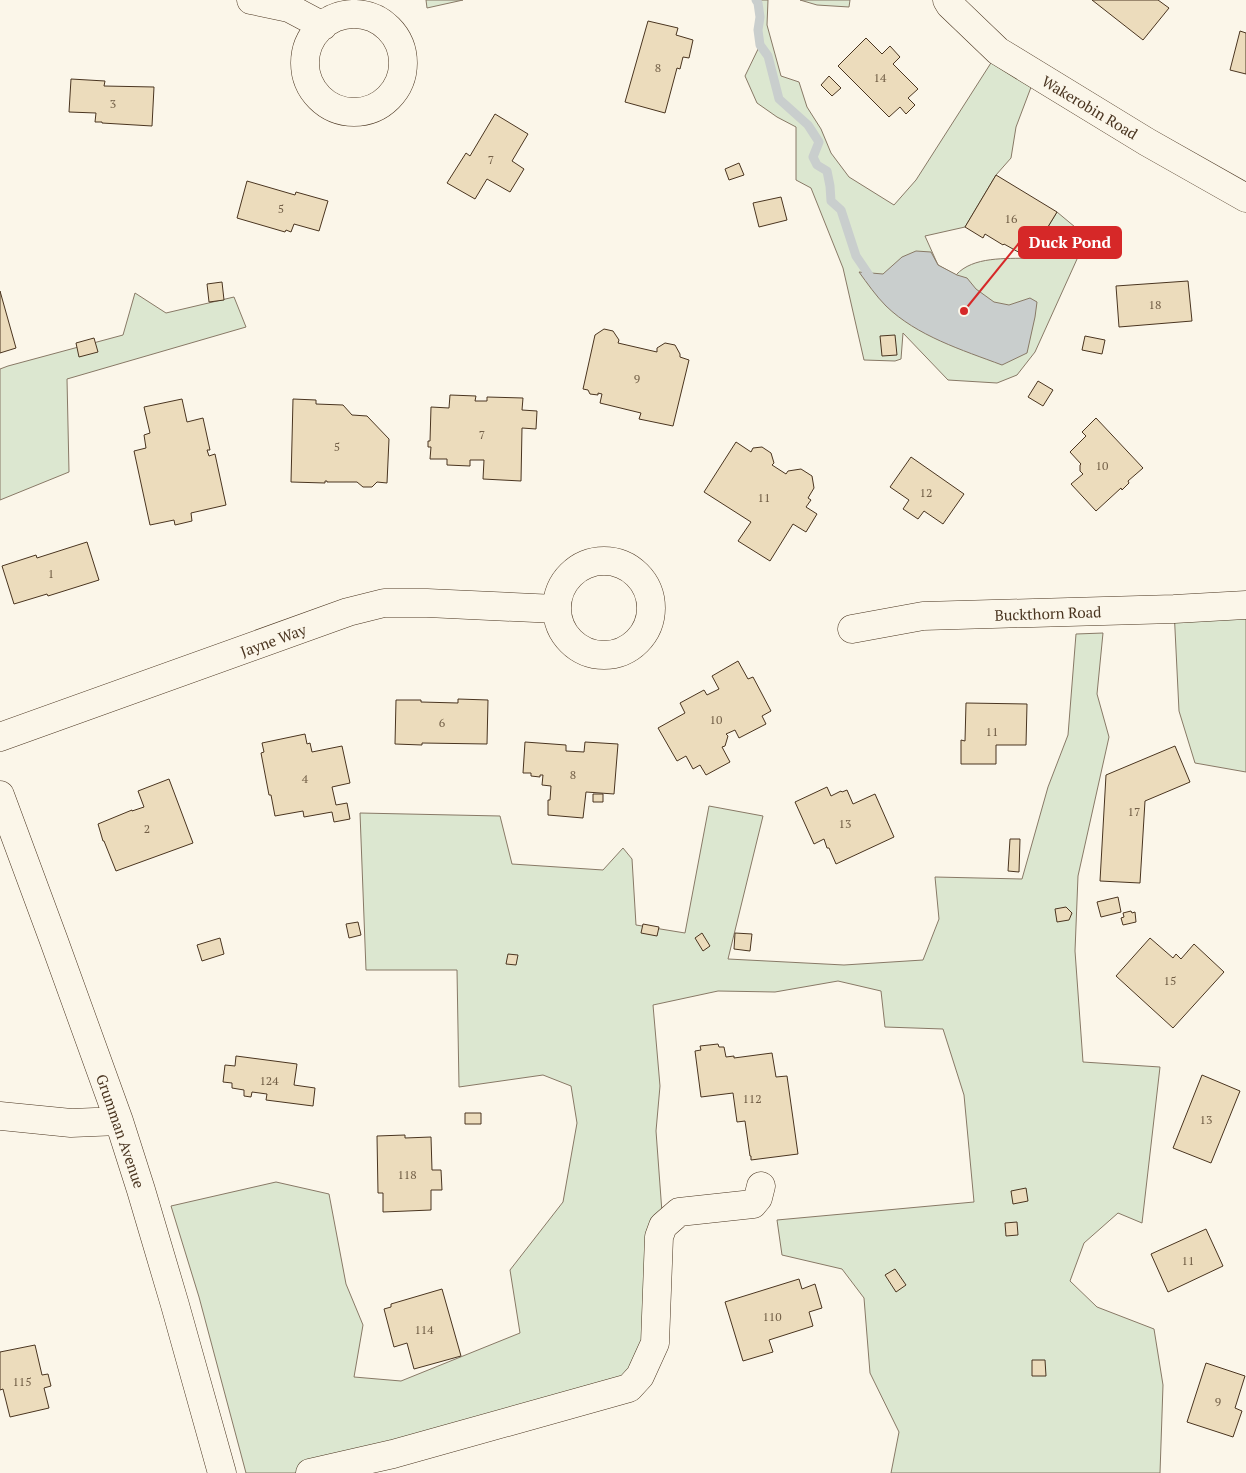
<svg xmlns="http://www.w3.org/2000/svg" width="1246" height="1473" font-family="'PT Serif',serif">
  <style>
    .green { fill: #dce7d0; stroke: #887966 }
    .water { fill: #c9cecd; stroke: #887966 }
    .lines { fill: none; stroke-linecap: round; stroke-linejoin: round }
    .stream { stroke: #c9cecd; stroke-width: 9 }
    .building { fill: #ecdcbc; stroke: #4a3520 }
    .minor-casing { stroke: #4a3520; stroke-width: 29 }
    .minor { stroke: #fbf6e9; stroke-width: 28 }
    .labels { text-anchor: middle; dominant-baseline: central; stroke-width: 4; stroke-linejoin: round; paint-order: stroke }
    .number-label { font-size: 12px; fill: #725f47 }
    .street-label { font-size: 15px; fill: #4a3520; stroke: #fbf6e9 }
    .leader { fill: none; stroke: #d62828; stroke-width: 2 }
    .callout-dot { fill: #d62828; stroke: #fbf6e9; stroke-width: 2 }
    .callout { fill: #d62828; stroke: #d62828; stroke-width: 2 }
    .callout-label { font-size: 16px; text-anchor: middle; font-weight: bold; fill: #fff }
  </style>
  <rect width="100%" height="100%" fill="#fbf6e9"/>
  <path class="green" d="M426,0H463L427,8Z
    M756,0H768L767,25L781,76L799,82L807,107L821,129L831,153L849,177L894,205L916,180L989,66L998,51L1036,74L1016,127L1011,158L996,175L965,227L925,236L938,265L956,275C973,256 1006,259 1029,258L1057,212L1087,237L1035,352L1017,375L997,383L948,380L903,333L901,359L895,361L864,360L843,268L811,188L796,180V127L777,117L757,103L745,76L760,45L758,30L760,17L758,4Z
    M800,0H850L849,7L817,5Z
    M135,293L166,313L234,297L246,327L67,379L69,472L0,500V369L8,366L123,335Z
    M1174,609L1246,615V772L1195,763L1179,711Z
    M1103,633L1097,694L1109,737L1078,876L1075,951L1083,1062L1160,1067L1142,1223L1118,1213L1084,1243L1070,1281L1097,1307L1154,1329L1163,1385L1160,1473H891L899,1432L870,1373L864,1298L842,1269L782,1255L777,1220L974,1202L964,1095L943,1029L885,1027L881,991L838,981L775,992L718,991L653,1005L660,1086L656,1131L663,1226L640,1376L310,1473H246L199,1297L171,1206L276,1182L329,1194L346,1284L363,1325L354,1377L401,1381L520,1333L510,1270L563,1202L577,1123L571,1086L543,1075L459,1087L457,970H366L360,813L500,816L512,864L603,870L623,848L632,859L636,925L685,933L709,806L763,816L728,959L844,965L923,960L939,919L935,877L1022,879L1048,787L1068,735L1076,634Z"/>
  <path class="water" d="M916,251L931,252L938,265L957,275L967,278L976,289L994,302L1009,305L1030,298L1037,302L1035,317L1027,353L1002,365C962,350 917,336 886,306C876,296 867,283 859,272L883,274L902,257Z"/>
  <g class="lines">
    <path class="stream" d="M756,0L758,3L760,17L758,30L760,45L768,56L779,99L808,125L819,142L813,157L817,165L827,171L830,186L831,201L841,210L856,256L873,281"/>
  </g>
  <path class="building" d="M1092,0H1158L1169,8L1143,40Z
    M648,21L678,28L676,35L693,40L689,58L683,57L680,69L677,68L665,113L625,102Z
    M1240,31L1246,33V74L1230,70Z
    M866,38L882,54L890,46L900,57L893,64L918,89L908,98L915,105L906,114L900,107L889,117L838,66Z
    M829,76L841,88L832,96L821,85Z
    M71,79L105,81L104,86L154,87L152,126L102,123V122H95L96,113L69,112Z
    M495,114L528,134L512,161L524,169L510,192L487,179L475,199L447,183L466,153L470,156Z
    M739,163L744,175L729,180L725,169Z
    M996,175L1057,212L1029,258L1004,244L1003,245L985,234L983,238L965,227Z
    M247,181L295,195L296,192L328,201L319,231L294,224L291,232L286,230L285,232L237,218Z
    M781,197L787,220L759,227L753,203Z
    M1188,281L1192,321L1119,327L1116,286Z
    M222,282L224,300L209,302L207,284Z
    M0,291L16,348L0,353Z
    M604,329L613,331L619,340L618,343L657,352V348L665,343L675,345L680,354V357L689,360L673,426L639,419L641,413L600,403L602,394L598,393V395L590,394L588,390L583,389L595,335Z
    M895,335L897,355L882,356L880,336Z
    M1085,336L1105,340L1102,354L1082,350Z
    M94,338L98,352L79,357L76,343Z
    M1038,381L1053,390L1043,406L1028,397Z
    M450,395L476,396L475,401H487V397L523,398L522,410L537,411L536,429L522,428L521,481L483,479L484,460H470V466L447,465V459H430L431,447H428V441H430L431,407L449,408Z
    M182,399L187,422L203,418L210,450H207L209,456L215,454L226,505L191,513L192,521L175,525L174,520L150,525L134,451L146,448L144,435L150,433L144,407Z
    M293,399L316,400V404L343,405L352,415L367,416L389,439L387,483L377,482L372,487H363L357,482H327V481H325V483L291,482Z
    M1096,418L1143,468L1128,481L1129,483L1122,490L1121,488L1096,511L1071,484L1083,474L1080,471V465L1081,464L1070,452L1086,436L1082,432Z
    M736,442L751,452L753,448L762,447L771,453L774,463L772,465L786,474L788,471L801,469L812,476L814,488L808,498L811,500L806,507L817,514L806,532L793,524L770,561L738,541L751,522L704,492Z
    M911,457L964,494L943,524L924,511L918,519L903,509L909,500L890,487Z
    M87,542L99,580L48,596L47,594L14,604L2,566L36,555L37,558Z
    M738,661L748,679L753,677L771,711L762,716L766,724L739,738L735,730L726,734L728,736L725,746L722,747L730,762L706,775L700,765L693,769L686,756L677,761L658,728L685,713L680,703L704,690L707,695L719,689L712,676Z
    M458,699L488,700L487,744L422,743V745L395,744L396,700H421V702L458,703Z
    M966,703L1027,704L1026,745H996V764H961V740L965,741Z
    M305,734L307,744L310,743L312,752L342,746L350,783L332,787L336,805L347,803L350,819L334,822L332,812L304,817L303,811L275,816L271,795H269L261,753L264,752L262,743Z
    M525,742L566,745V751L584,752L585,742L618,744L614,794L586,792L583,818L548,815V800H550L551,786L542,785L543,775H540V777L531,776V773H523Z
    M1175,746L1190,782L1145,801L1140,883L1100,881L1106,775Z
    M169,779L193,843L116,871L104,841H103L98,824L132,810V811L144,807L138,791Z
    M827,787L831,796L841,791L842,792L847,790L853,804L875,794L894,837L836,864L829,848H827L824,839L814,844L795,802Z
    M593,794H603V802H593Z
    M1010,839H1020L1019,872L1008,871Z
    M1118,897L1121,912L1101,917L1097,902Z
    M1066,907L1072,913L1069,920L1057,922L1055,909Z
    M1131,911L1132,913L1135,912L1136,922L1123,925L1121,918L1124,917L1123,913Z
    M358,922L361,935L349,938L346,924Z
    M643,924L659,927L657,936L641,933Z
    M702,933L710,946L703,951L695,938Z
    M735,933L752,934L750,951L734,949Z
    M220,938L224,954L202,961L197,945Z
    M1150,938L1173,958L1176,954L1181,959L1194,944L1224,972L1173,1028L1116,976Z
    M508,954L518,955L516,965L506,964Z
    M718,1044L719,1047H724L726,1057L734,1056V1058L772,1053L776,1077L787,1076L798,1154L751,1160V1156H750L745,1121L737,1122L733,1093L701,1097L695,1051L701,1050L700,1046Z
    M236,1056L297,1064L294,1085L315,1088L313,1106L266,1100L267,1094L252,1092L251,1097L244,1096V1090L232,1088V1083L223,1082L225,1065L235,1066Z
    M1202,1075L1240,1091L1211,1163L1173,1148Z
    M465,1113H481V1124H465Z
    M405,1135V1138L431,1137L432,1170H441L442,1190H431V1210L383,1212V1193H378L377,1136Z
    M1026,1188L1028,1201L1013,1204L1011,1191Z
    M1017,1222L1018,1235L1006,1236L1005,1223Z
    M1206,1229L1223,1266L1168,1292L1151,1254Z
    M895,1269L906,1285L896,1292L885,1275Z
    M799,1279L802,1289L815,1284L822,1308L809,1312L813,1326L769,1340L773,1352L743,1361L725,1302Z
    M442,1289L461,1356L414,1369L407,1343L394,1347L384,1309L391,1307V1304Z
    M35,1345L42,1375L48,1374L51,1386L44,1388L49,1408L10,1417L3,1389L0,1390V1352Z
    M1032,1360H1045L1046,1376H1032Z
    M1206,1363L1245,1376L1235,1408L1242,1411L1233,1437L1187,1422Z"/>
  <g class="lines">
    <g class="minor-casing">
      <path id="minor" d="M251,0L289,8L323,26
        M947,0L950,5L998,51L1147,142L1246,198
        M305 63a49 49 0 1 1 98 0a49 49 0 1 1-98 0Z
        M557 608a47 47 0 1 1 94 0a47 47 0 1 1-94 0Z
        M852,629L923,616L1174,609L1246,605
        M0,737L348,612L384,603H427L556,609
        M0,795L54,941L119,1121L141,1190L175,1305L222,1473
        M0,1116L71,1123L119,1121
        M310,1473L393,1454L629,1388L640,1376L655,1343L659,1237L663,1226L679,1212L753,1204L758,1198L761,1186"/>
    </g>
    <use href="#minor" class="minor"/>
  </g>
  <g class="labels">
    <g class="number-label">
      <text x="658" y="67">8</text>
      <text x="880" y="77">14</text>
      <text x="113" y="103">3</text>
      <text x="491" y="159">7</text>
      <text x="281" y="208">5</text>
      <text x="1011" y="218">16</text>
      <text x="1155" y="304">18</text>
      <text x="637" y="378">9</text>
      <text x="482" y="434">7</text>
      <text x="337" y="446">5</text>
      <text x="1102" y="465">10</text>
      <text x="926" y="492">12</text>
      <text x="764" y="497">11</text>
      <text x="51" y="573">1</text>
      <text x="716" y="719">10</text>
      <text x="442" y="722">6</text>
      <text x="992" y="731">11</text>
      <text x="573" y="774">8</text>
      <text x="305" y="778">4</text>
      <text x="1134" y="811">17</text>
      <text x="845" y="823">13</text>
      <text x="147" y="828">2</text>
      <text x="1170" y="980">15</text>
      <text x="269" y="1080">124</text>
      <text x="752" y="1098">112</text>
      <text x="1206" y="1119">13</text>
      <text x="407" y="1174">118</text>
      <text x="1188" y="1260">11</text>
      <text x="772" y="1316">110</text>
      <text x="424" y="1329">114</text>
      <text x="22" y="1381">115</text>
      <text x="1218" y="1401">9</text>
    </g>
    <g class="street-label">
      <text transform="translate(1090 107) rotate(31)">Wakerobin Road</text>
      <text transform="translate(1048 613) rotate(-2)">Buckthorn Road</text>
      <text transform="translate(273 640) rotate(-20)">Jayne Way</text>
      <text transform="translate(121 1131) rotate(71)">Grumman Avenue</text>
    </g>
  </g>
  <path class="leader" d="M964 311L1019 243"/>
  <circle class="callout-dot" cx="964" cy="311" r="5"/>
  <rect class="callout" x="1019" y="227" width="102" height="31" rx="5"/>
  <g class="callout-label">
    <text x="1070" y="248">Duck Pond</text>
  </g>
</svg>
